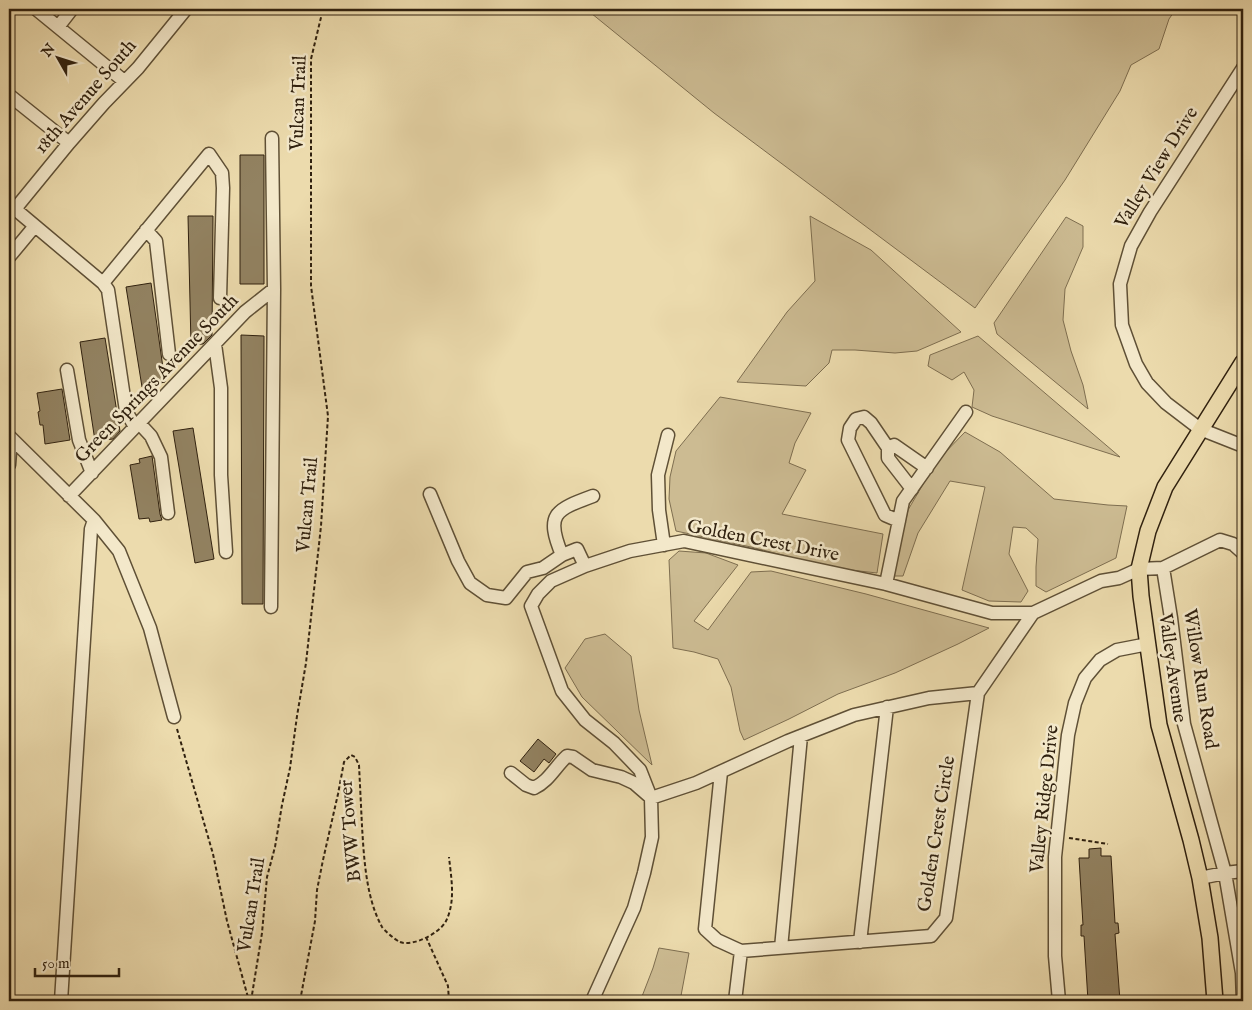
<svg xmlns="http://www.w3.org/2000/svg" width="1252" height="1010" font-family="'IM FELL English',serif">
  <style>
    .green { fill: #ccbb92; stroke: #7e6e50 }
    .building { fill: #928261; stroke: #30210f }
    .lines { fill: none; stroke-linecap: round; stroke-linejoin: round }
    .minor-casing { stroke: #5f5036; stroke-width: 15 }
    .major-casing { stroke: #30210f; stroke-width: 18 }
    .path { stroke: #30210f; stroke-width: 2; stroke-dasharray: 4 2.5; stroke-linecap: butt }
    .minor { stroke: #f3e8ca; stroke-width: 12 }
    .major { stroke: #ecdbad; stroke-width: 15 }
    .labels { text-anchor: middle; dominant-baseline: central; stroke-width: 5; stroke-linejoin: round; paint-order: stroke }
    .street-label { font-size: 19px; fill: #30210f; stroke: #f3e8ca }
  </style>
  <rect width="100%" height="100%" fill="#ecdbad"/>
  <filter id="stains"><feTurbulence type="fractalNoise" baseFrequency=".004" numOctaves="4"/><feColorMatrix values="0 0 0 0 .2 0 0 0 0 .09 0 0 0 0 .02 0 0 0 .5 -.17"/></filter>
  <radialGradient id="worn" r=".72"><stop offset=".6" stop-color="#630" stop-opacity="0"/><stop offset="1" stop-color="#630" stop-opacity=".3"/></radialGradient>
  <path class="green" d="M586,9H1176L1169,19L1159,49L1131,65L1120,91L1065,180L975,308L714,113Z
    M810,216L871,250L961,332L917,351L895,353L855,350H832L829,363L806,386L737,382L787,312L815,281Z
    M1066,217L1083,226V247L1065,289L1063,320L1071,351L1083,385L1088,409L997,334L994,323Z
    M978,336L1120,457L992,416L972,407L974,390L964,372L952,380L928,366L930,355Z
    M720,397L811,413L795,443L789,463L806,470L782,514L883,534L877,573L833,568L751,547L676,531L669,499L670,477L676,451Z
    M965,432L1000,452L1054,499L1108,505L1127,506L1116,558L1046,592L1036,586V567L1038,539L1026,528L1013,527L1009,554L1028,591L1021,602L989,601L962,590L985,487L950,481L918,533L903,576H893L908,510L936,462Z
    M679,551L706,553L738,565L694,621L708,630L751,572L771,571L866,594L989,628L958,644L895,673L838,694L789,719L744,740L740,731L731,687L718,659L694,652L673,648L669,560Z
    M605,634L631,656L639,710L652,765L582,697L565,668L585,639Z
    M659,948L689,953L680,1001H652L641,999L653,968Z"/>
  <path class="building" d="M240,155H264V284H240Z
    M188,216H213L212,335L203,344L191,345Z
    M151,283L165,382L142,387L126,287Z
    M241,335L264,336L263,604H242Z
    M105,338L120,431L113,439L95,441L80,342Z
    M62,389L70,440L45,444L43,425H40L38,412L40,411L37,393Z
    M193,428L214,559L195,563L173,431Z
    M152,456L160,514L162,520L150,522L149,518L139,519L130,465L140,463L139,459Z
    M538,739L556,754L549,763L544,759L534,772L520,761Z
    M1101,848V856H1111L1115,923H1118L1119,933L1115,934L1120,1001H1088L1084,936H1081V925H1083L1079,858H1089V849Z"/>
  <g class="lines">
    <g class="minor-casing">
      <path id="minor" d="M36,9L124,81
        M58,27L72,9
        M1243,68L1150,212L1131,246L1120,284L1122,325L1136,364L1147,383L1166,403L1200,429L1243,446
        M9,95L69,143
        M9,204L103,283L108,290L126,411L135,427
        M15,209L69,143L104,103L138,68L186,9
        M146,230L156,241L169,354
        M9,257L34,227
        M103,283L209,154L222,173L223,188L220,298
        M215,344L221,388V475L226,552
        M67,370L79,440L92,473
        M139,423L151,436L161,457L168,513
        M9,436L94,520L119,551L150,628L174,717
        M888,448L871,423L864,417L856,419L850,428L848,440L885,515L899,521
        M9,465L11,439
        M912,489L888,458V448L894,445L927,468
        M430,494L458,561L470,583L487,595L506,598L527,572L543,568L562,555L577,549L585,566
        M69,496L245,312L274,289
        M664,545L659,510L658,475L668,435
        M562,555C545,514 555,510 593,496
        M1163,568L1171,618L1184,724L1225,873L1242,973L1243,1001
        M886,584L903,501L966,412
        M271,607L274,289L272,138
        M721,772L705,929L717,940L741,951L931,936L946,918L978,693L1033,613
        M511,773L526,785L534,788C549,781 555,767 567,756L573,757L592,770L621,777L634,783L649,796
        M651,798L696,783L788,741L854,715L929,698L978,693
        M1200,878L1225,873L1243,871
        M860,942L887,707
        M781,948L801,736
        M61,1001L91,529L94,520
        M592,1001L634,908L644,873L652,837L651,798L640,770L614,743L585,720L562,691L531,606L538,594L551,581L585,566L630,551L684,541L886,584L992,613H1033L1101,581L1119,578L1139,569L1163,568L1220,540L1233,544L1243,553
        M735,1001L741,951
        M1059,1001L1055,956V857L1068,735L1075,703L1085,678L1100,660L1117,650L1148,644"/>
    </g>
    <g class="major-casing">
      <path id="major" d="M1215,1001L1210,938L1200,878L1191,840L1159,725L1141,596L1139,569L1148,531L1165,487L1243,362"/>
    </g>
    <path class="path" d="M177,729L213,854L227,921L249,1001
      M1069,838L1108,844
      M426,937L448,986L449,1001
      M251,1001L262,933L267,877L275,847L282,805L290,768L297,716L306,663L321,526L328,416L311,286V59L323,9
      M300,1001L315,921L317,890L323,860L338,794L344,762L351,755L355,757L359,765C360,785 361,806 362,826C364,859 366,898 382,927C384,930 395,940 400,942C413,947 440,933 446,921C456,901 451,877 449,857"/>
    <use href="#minor" class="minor"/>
    <use href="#major" class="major"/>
  </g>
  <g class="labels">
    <g class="street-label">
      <text transform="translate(86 97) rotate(-49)">18th Avenue South</text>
      <text transform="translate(299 103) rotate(-88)">Vulcan Trail</text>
      <text transform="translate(1157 168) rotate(-58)">Valley View Drive</text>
      <text transform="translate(157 379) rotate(-46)">Green Springs Avenue South</text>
      <text transform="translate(308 505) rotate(-85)">Vulcan Trail</text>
      <text transform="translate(763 541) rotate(11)">Golden Crest Drive</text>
      <text transform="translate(1172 668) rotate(82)">Valley Avenue</text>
      <text transform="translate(1200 679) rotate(81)">Willow Run Road</text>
      <text transform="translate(1045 799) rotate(-84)">Valley Ridge Drive</text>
      <text transform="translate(351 831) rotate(-95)">BWW Tower</text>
      <text transform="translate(937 834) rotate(-81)">Golden Crest Circle</text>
      <text transform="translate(252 905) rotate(-81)">Vulcan Trail</text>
    </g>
  </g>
  <rect width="1252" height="1010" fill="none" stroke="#ecdbad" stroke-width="30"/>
  <rect x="10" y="10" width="1232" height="990" fill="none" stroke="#30210f" stroke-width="2.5"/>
  <rect x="15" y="15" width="1222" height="980" fill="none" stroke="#30210f"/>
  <g transform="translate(58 58) rotate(309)" stroke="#f3e8ca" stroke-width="4" paint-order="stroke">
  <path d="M0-4L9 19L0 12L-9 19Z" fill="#30210f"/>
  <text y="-8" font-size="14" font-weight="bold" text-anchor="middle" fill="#30210f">N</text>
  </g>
  <path d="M35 968v8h84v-8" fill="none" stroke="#30210f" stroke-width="2.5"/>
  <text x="42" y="968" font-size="15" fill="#30210f" stroke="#f3e8ca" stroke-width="4" paint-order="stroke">50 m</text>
  <rect width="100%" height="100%" filter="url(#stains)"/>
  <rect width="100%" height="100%" fill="url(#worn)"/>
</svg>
